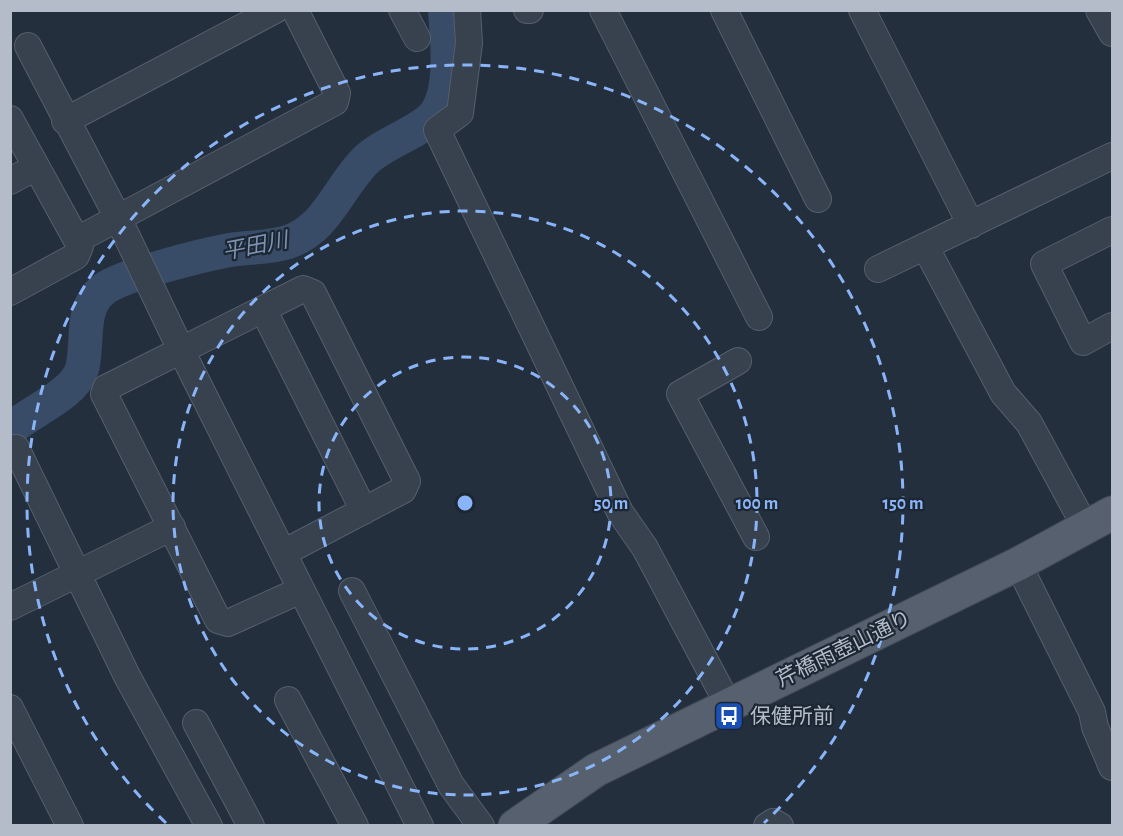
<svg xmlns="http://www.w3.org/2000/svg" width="1123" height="836" font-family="'Alegreya Sans','Noto Sans JP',sans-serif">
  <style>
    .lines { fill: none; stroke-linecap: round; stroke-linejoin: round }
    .river { stroke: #394c67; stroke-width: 34 }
    .minor-casing { stroke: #565f6c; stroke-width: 28 }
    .major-casing { stroke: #414a57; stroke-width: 35 }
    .minor { stroke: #38414e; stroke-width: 26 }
    .major { stroke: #56606e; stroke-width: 33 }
    .ring { fill: none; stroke: #8ab4f8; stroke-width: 3; stroke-dasharray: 10 8 }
    .labels { text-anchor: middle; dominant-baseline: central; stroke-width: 4.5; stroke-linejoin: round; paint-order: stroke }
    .street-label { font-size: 21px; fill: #b4bcc9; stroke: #1d2633 }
    .poi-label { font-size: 21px; fill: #b4bcc9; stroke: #1d2633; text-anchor: start }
    .water-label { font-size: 22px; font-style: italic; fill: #7c92b1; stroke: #1d2633 }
    .centre { fill: #8ab4f8; stroke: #1d2633; stroke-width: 3 }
    .ring-label { font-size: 18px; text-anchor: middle; font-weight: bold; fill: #8ab4f8; stroke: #1d2633; stroke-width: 4.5; stroke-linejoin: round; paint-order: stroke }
  </style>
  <rect width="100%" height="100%" fill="#242f3e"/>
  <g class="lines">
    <path class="river" d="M10,429C31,411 74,395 82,369C89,343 79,307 104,289C125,274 203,255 230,250C249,247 270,248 288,242C327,229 338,188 365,161C384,142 424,131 436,113C453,88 447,39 445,10"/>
    <g class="minor-casing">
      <path id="minor" d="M402,10L417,38
        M467,10L469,43L460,113L437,130L620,512L645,548L728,704
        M527,10H530
        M603,10L759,317
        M724,10L818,199
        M862,10L971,225
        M1099,10L1112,33
        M28,46L118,218L181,350L420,826
        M10,119L80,246L76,256L10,292
        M65,121L275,10
        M10,181L36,167
        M1112,230L1044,264L1083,342L1112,326
        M77,240L335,102L337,93L295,10
        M925,246L1003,393L1029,423L1086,528
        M878,269L1112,156
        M263,309L364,511
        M738,361L680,394L756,537
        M16,448L127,676L209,826
        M283,553L403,490L407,481L313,293L303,289L106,388L104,394L218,620L228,623L301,590
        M1018,564L1092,712L1095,727L1112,767
        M352,591L451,785L481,826
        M10,607L172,527
        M288,700L355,826
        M10,708L70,826
        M196,723L251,826
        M767,826L773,822L780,826"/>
    </g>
    <g class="major-casing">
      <path id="major" d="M515,826L596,770L1018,564L1112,513"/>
    </g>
    <use href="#minor" class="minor"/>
    <use href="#major" class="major"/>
  </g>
  <g class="ring">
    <circle cx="465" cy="503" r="146"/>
    <circle cx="465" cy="503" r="292"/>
    <path d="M166 823A438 438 0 1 1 764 823"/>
  </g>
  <defs>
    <g id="bus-square" transform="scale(1.5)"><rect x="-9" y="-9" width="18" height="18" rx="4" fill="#1a4fb4" stroke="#1d2633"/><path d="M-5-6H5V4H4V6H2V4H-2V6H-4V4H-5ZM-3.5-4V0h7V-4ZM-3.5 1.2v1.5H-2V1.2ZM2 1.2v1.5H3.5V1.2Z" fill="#fff"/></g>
  </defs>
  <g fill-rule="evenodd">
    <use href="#bus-square" x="729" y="716"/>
  </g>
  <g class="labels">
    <g class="street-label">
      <text transform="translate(844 649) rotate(-26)">芹橋雨壺山通り</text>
    </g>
    <g class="poi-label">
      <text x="750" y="716">保健所前</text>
    </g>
    <g class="water-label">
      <text transform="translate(255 246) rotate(-11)">平田川</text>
    </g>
  </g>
  <circle cx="465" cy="503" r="9" class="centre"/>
  <g class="ring-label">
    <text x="611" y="509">50 m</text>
    <text x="757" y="509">100 m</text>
    <text x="903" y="509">150 m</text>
  </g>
  <rect width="1123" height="836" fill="none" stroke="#b4bcc9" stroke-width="24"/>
</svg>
